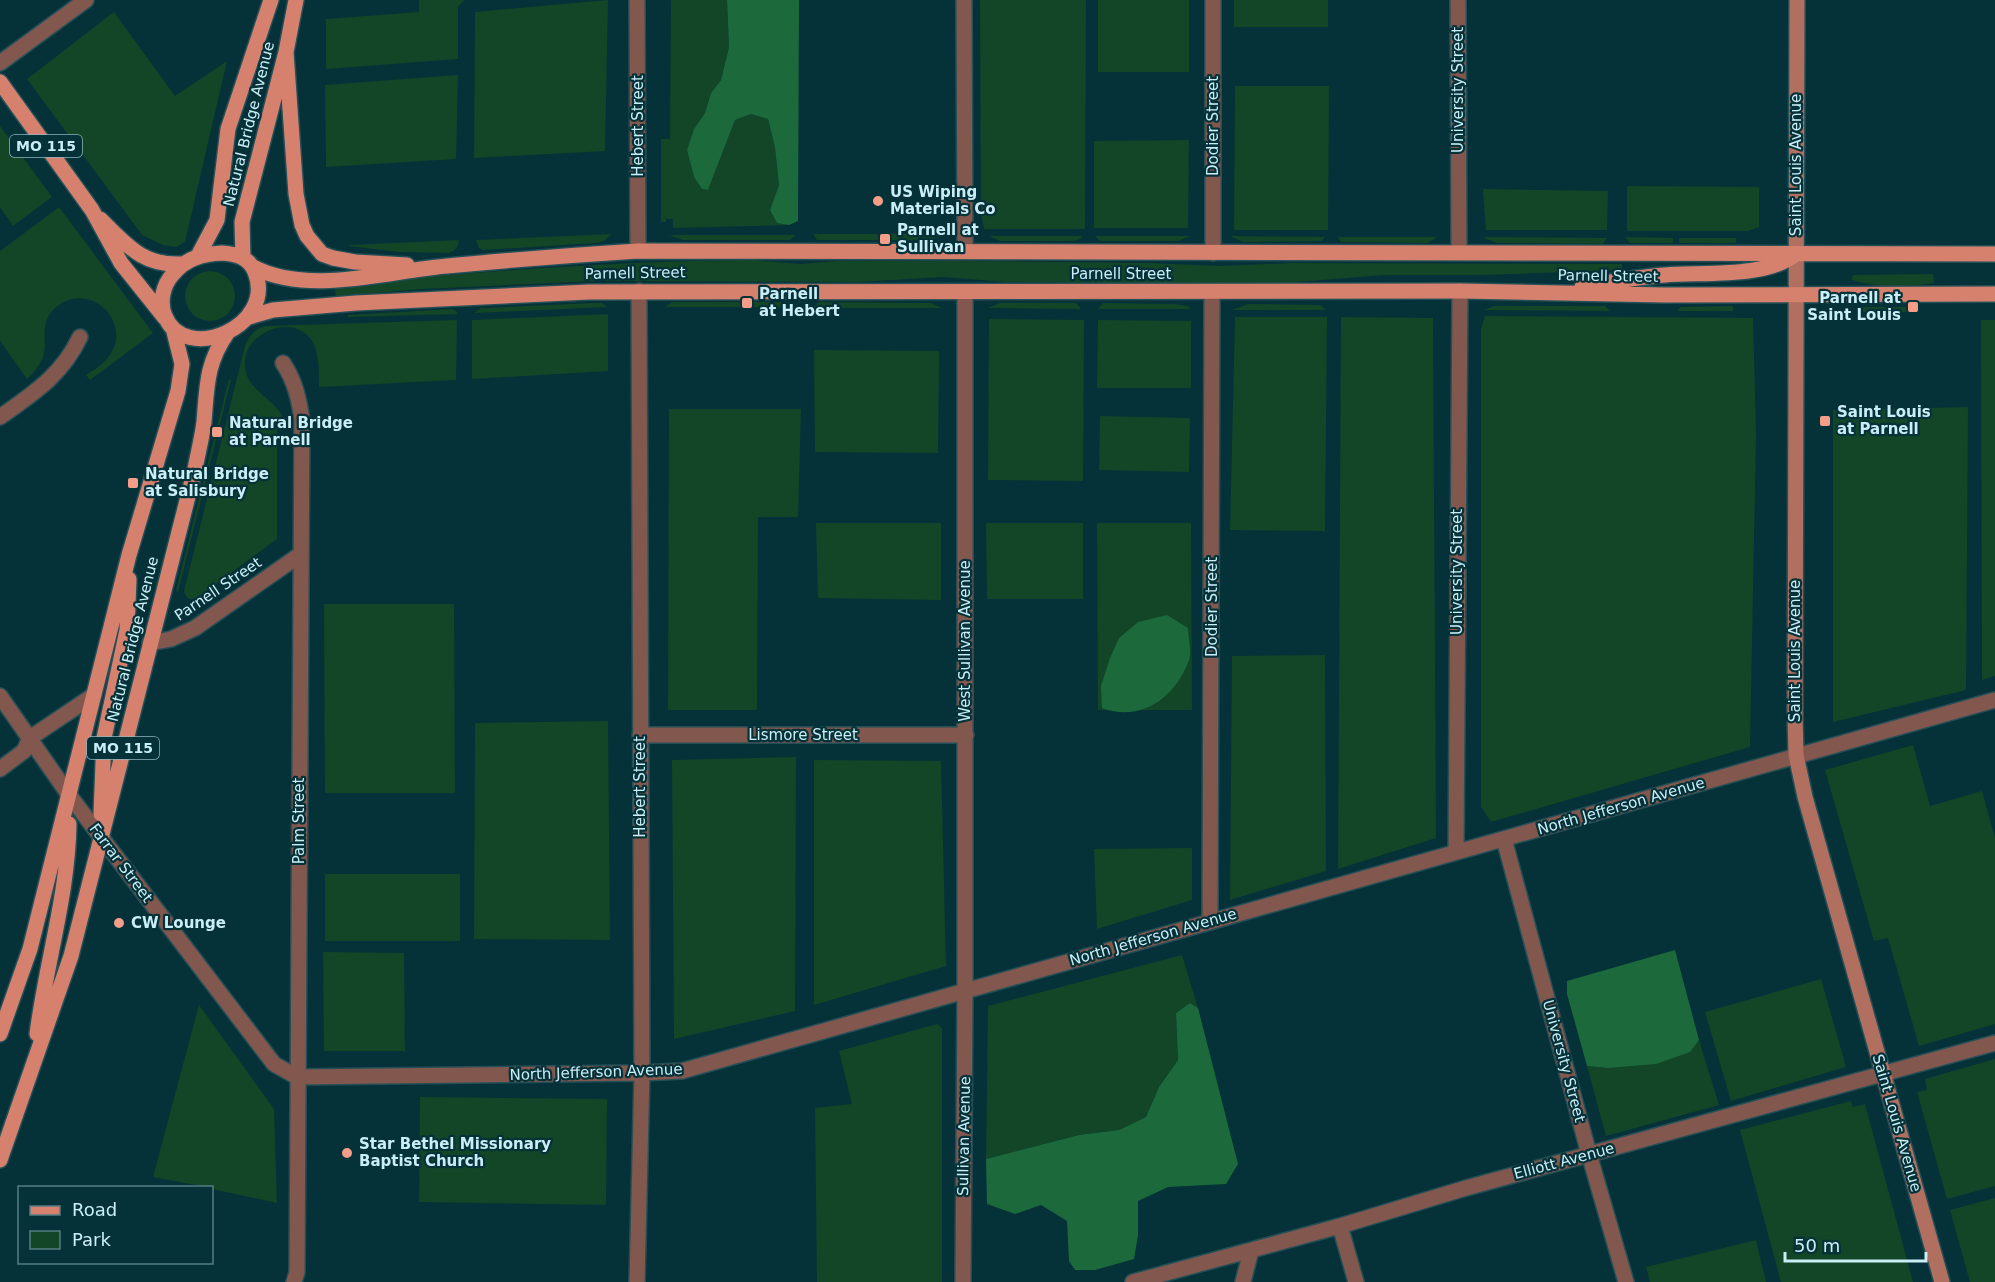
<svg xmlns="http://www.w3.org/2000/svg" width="1995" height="1282" font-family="'DejaVu Sans',sans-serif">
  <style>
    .green { fill: #124627 }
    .forest { fill: #1c693c }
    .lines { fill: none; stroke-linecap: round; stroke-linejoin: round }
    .street-casing { stroke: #254f57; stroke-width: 18 }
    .secondary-casing { stroke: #254f57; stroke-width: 18 }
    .primary-casing { stroke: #254f57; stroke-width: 18 }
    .street { stroke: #81574e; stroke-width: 15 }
    .secondary { stroke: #b16f60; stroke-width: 15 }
    .primary { stroke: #d6816e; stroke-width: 15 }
    .poi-dot { fill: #f49e8a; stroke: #053139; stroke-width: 2 }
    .labels { text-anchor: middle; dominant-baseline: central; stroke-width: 4.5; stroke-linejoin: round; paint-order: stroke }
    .shield { fill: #053139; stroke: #8fb5bd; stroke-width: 1.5 }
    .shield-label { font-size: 14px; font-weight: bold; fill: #caeef6 }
    .street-label { font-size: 15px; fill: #caeef6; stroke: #053139 }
    .poi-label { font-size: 15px; font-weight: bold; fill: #caeef6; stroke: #053139; text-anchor: start }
  </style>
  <rect width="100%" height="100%" fill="#053139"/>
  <path class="green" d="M419,0H464L458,7V59L326,69V19L419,12Z
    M608,0L605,151L474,158L475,12Z
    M671,0H727L729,47L721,80L711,93L705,113L694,129L687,150L694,177L702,189L708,190L735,120L751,114L768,119L775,148L779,185L770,210L777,223L789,225L673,228V219H666V222H661V139H670Z
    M980,0H1086L1085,229H984L981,214Z
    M1098,0H1189V72H1098Z
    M1234,0H1328V27H1234Z
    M114,12L175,96L227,61L185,242L177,247L163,245L142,235L27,79Z
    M458,75L456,159L326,167L325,85Z
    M1235,86H1329L1328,230H1234Z
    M0,126L52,197L13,226L0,207Z
    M1189,140L1188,228H1094V141Z
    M1627,186L1759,187V227L1748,231H1627Z
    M1483,189L1608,191L1607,230H1486Z
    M59,207L153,333L90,380L86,375C92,371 100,366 105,361C139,326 89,276 54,309C39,323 48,340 43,357C39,366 34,373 27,379L0,341V251Z
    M612,234L604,241L597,243L483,250L479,248L476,240Z
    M813,234H884V240H817Z
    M891,234H944L929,240H891Z
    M669,235H796L790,240H683Z
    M989,236H1082L1080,239L1074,241H1000Z
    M1095,236H1191L1178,241H1100Z
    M1230,236L1325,237L1322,241L1243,242Z
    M1338,237H1437L1428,243L1341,242Z
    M1482,237L1607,238L1603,244L1497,243Z
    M1625,237L1673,238V243H1630Z
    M1679,238H1736V243H1679Z
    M459,240C458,247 456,250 449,253L398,252L349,246V245Z
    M754,260L800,264L837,261H967L1149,263L1220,266L1291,263L1622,264V270L1484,275H1383L1286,283L1240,284L1006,282L943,277L859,282L596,281L423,289L336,296L334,285C474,272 613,261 754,260Z
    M185 296a25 25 0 1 1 50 0a25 25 0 1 1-50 0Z
    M1933,274L1934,283C1907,287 1877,288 1852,280V277L1854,275Z
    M672,302H742V307H665Z
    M749,302H791L796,308L749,307Z
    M819,302L931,303L942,308H813Z
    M593,303H601L608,307L474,313L481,308Z
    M1000,303H1076L1081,309L988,308Z
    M1103,303L1175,304L1187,306L1192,309H1098Z
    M1248,304L1320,305L1326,310H1232Z
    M1494,306H1605L1610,311L1484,310Z
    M1733,306V311H1677L1681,307Z
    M1864,307H1907V312H1861V308Z
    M451,309L455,310L458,314L348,317V315Z
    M608,314V371L472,379V320Z
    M1485,316L1753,318L1756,434L1750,747L1491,822L1481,807V329Z
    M1235,317H1327L1325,531L1230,530Z
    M1341,317L1433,318L1436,838L1338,869Z
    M989,319L1084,320L1083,481L988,480Z
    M457,320L456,380L319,387C319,371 320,349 309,337C289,315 248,332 245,360C241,393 283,398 286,428L277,429V539L197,598C190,602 186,598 184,591L245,346C249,335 255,329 266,326Z
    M1098,320L1191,321V388H1097Z
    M1981,320H1995V676L1982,680Z
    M814,350L939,351L938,453L815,452Z
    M229,379L231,380L178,592L176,591Z
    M1968,407L1966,690L1833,722V410Z
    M669,409H801L798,517H758L757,710H668Z
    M1100,416L1190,418L1189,472L1099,470Z
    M816,523H941V600L818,598Z
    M986,523H1083V599H987Z
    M1097,523H1191L1192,710H1098Z
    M324,604H454L455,793H325Z
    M1325,655L1326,871L1230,900L1232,656Z
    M608,721L610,940L474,939L475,723Z
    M1913,745L1930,806L1982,791L1995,838V1024L1919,1046L1888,938L1874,941L1825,770Z
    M796,757L795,1011L674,1039L672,760Z
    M814,760L941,761L946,966L814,1005Z
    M1192,848V900L1097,929L1094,849Z
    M325,874H460V941H325Z
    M323,952L404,953L405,1051H324Z
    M1182,955L1198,1008L1190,1003L1176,1013L1178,1060L1159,1087L1146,1117L1119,1130L1079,1135L986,1159L988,1006Z
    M1821,979L1846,1067L1731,1101L1705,1012Z
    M199,1005L274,1109L277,1203L212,1189V1188L153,1177Z
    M937,1024L942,1028V1282H817L815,1108L852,1104L839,1051Z
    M1699,1040L1719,1105L1606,1136L1587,1066L1608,1068L1689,1052Z
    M1995,1059V1186L1947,1199L1917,1092L1927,1090L1925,1079Z
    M420,1097L607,1099L606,1205L419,1202Z
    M1851,1101L1853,1107L1865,1104L1913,1282H1781L1740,1130Z
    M1995,1198V1282H1970L1950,1210Z
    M1756,1240L1766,1282H1650L1646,1267Z"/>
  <path class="forest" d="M727,0H799L798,221L789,225L777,223L770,210L779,185L775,148L768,119L751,114L735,120L708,190L702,189L694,177L687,150L694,129L705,113L711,93L721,80L729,47Z
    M1167,615L1188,628C1188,637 1192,651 1189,660C1176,697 1141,723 1102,708L1101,686L1110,658L1119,638L1138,622Z
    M1675,950L1699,1040L1690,1052L1656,1064L1608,1068L1587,1066L1567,994V981Z
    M1190,1003L1198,1008L1238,1164L1226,1184L1168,1187L1138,1201V1235L1134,1259L1095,1270H1075L1069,1261L1067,1221L1041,1205L1015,1214L987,1204L986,1159L1079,1135L1119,1130L1146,1117L1159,1087L1178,1060L1176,1013Z"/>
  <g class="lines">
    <g class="street-casing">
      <path id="street" d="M637,0L638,251
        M964,0L965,251
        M1213,0V253
        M1458,0L1459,252
        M0,63L86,0
        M283,363C295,381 299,399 302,420L297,1272L294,1282
        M0,417C34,393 62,375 80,337
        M150,643L171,639L195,628L301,554
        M0,696L69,795L274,1064L297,1077L642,1073L682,1071L1995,700
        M640,735H966
        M0,769L24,751L30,738L94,695
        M1504,839L1589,1154L1626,1282
        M1456,852L1460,291
        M1210,921L1212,292
        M1340,1226L1356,1282
        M637,1282L642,1073L639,291
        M963,1282L965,991V292
        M1133,1282L1340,1226L1466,1188L1995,1043
        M1243,1282L1251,1251"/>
    </g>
    <g class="secondary-casing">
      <path id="secondary" d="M1797,0L1795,715L1796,755L1805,797L1942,1282"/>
    </g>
    <g class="primary-casing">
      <path id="primary" d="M286,52L296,194L302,225L307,236L322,254L333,258L355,262L407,265
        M0,82L92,210L121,263L165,318
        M100,219C127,245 142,266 182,264
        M222,253C236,254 249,257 255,272C277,327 184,365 165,316C159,302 163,285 173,274C186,258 203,254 222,253Z
        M198,256L217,220L228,129L271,0
        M243,257L242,222L286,52L296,0
        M253,267C308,296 388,271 447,266C511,260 574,255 638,251L1995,254
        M1582,287C1610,282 1637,277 1665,275C1703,272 1767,278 1796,254
        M249,317L273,310L356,303L589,292L1460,291L1664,295L1995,294
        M101,814L104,738L127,630L129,579
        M0,1034L30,949L129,555L178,391L182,364L173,328
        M37,1034C46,963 68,895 69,824
        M0,1160L71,956L195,469C198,453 202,438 204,422C207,386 206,363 228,332"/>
    </g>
    <use href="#street" class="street"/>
    <use href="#secondary" class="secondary"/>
    <use href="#primary" class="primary"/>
  </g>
  <g class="poi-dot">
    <circle cx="878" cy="201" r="6"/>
    <rect x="879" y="233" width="12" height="12" rx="3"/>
    <rect x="741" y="297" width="12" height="12" rx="3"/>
    <rect x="1907" y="301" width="12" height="12" rx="3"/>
    <rect x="1819" y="415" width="12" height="12" rx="3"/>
    <rect x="211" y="426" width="12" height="12" rx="3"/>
    <rect x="127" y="477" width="12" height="12" rx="3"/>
    <circle cx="119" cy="923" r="6"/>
    <circle cx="347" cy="1153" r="6"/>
  </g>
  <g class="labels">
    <g class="shield">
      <rect x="10" y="135" width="72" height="22" rx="4.5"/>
      <rect x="87" y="737" width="72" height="22" rx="4.5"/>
    </g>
    <g class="shield-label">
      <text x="46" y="146">MO 115</text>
      <text x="123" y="748">MO 115</text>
    </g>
    <g class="street-label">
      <text transform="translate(1458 90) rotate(-90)">University Street</text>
      <text transform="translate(249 124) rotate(-76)">Natural Bridge Avenue</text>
      <text transform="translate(638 126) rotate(-90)">Hebert Street</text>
      <text transform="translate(1213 126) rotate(-90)">Dodier Street</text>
      <text transform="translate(1796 165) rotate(-90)">Saint Louis Avenue</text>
      <text transform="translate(635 273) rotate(-1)">Parnell Street</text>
      <text x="1121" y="274">Parnell Street</text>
      <text transform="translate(1608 276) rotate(1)">Parnell Street</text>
      <text transform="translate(1457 572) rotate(-90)">University Street</text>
      <text transform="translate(218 589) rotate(-34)">Parnell Street</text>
      <text transform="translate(1212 607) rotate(-90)">Dodier Street</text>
      <text transform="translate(133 639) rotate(-76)">Natural Bridge Avenue</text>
      <text transform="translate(965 641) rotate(-90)">West Sullivan Avenue</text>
      <text transform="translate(1795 651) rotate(-90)">Saint Louis Avenue</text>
      <text x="803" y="735">Lismore Street</text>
      <text transform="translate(640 787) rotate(-90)">Hebert Street</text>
      <text transform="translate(1621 806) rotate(-16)">North Jefferson Avenue</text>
      <text transform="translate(299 821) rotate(-90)">Palm Street</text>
      <text transform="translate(121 863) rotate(53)">Farrar Street</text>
      <text transform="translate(1153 937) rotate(-16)">North Jefferson Avenue</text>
      <text transform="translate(1564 1061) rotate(75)">University Street</text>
      <text transform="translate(596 1072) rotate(-2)">North Jefferson Avenue</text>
      <text transform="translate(1897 1123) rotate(74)">Saint Louis Avenue</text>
      <text transform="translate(964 1136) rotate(-89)">Sullivan Avenue</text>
      <text transform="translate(1564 1161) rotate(-15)">Elliott Avenue</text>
    </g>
    <g class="poi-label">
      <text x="890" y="192">US Wiping<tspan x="890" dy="17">Materials Co</tspan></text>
      <text x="897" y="230">Parnell at<tspan x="897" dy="17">Sullivan</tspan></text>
      <text x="759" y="294">Parnell<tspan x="759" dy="17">at Hebert</tspan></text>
      <text x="1901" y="298" text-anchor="end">Parnell at<tspan x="1901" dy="17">Saint Louis</tspan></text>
      <text x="1837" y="412">Saint Louis<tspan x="1837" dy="17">at Parnell</tspan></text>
      <text x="229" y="423">Natural Bridge<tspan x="229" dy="17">at Parnell</tspan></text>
      <text x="145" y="474">Natural Bridge<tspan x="145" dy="17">at Salisbury</tspan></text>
      <text x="131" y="923">CW Lounge</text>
      <text x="359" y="1144">Star Bethel Missionary<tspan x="359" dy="17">Baptist Church</tspan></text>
    </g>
  </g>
  <rect x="18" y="1186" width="195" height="78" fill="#053139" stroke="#547d85" stroke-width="1.5"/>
  <rect x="30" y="1206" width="30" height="9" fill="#d6816e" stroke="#547d85" stroke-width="1.5"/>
  <text x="72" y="1216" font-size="18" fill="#caeef6">Road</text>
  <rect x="30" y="1231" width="30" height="18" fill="#124627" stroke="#547d85" stroke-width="1.5"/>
  <text x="72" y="1246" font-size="18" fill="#caeef6">Park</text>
  <path d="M1785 1252v9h141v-9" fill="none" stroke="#caeef6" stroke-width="3"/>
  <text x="1794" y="1252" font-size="18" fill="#caeef6" stroke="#053139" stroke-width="4.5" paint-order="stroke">50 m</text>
</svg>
